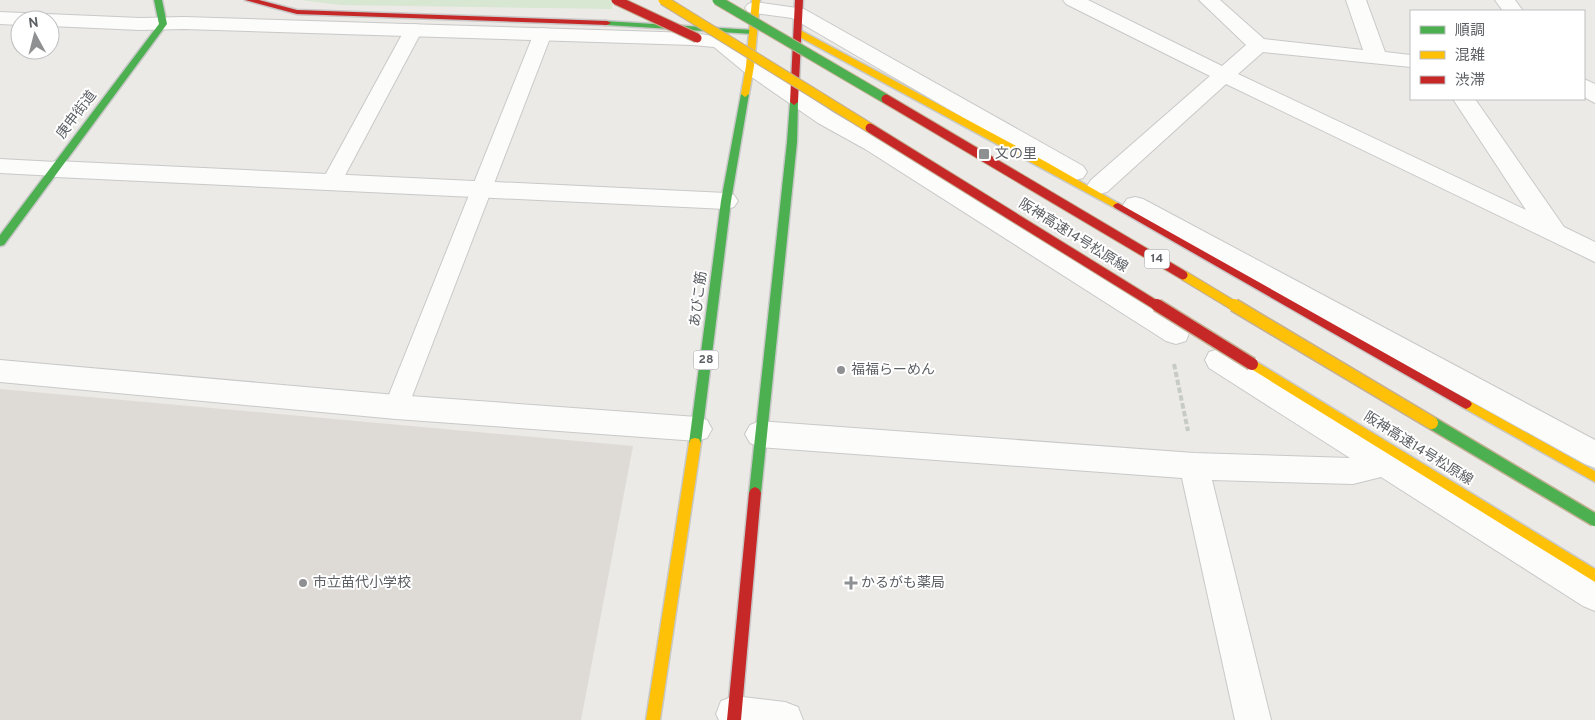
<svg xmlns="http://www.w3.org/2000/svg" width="1595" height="720" font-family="Overpass,'Noto Sans JP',sans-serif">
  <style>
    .education { fill: #dedad6 }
    .green { fill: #d7e7d1 }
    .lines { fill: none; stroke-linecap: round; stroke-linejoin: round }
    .lane-casing { stroke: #c8c9c8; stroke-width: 2 }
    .street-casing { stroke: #c8c9c8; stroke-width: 2 }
    .fast-casing { stroke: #c8c8c8; stroke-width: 3 }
    .slow-casing { stroke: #c8c8c8; stroke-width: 3 }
    .jam-casing { stroke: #c8c8c8; stroke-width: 3 }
    .path { stroke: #c6cbc8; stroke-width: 4; stroke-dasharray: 5.5 2.5; stroke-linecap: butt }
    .lane { fill: #fcfcfb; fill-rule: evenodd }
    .street { fill: #fcfcfb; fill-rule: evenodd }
    .fast { fill: #4caf50; fill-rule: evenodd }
    .slow { fill: #ffc107; fill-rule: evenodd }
    .jam { fill: #c62828; fill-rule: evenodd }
    .fast-bridge-far1-casing { stroke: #c3af93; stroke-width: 11; stroke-linecap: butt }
    .fast-bridge-casing { stroke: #c3af93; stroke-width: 15; stroke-linecap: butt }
    .slow-bridge-far1-casing { stroke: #c3af93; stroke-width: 11; stroke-linecap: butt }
    .slow-bridge-casing { stroke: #c3af93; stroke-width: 15; stroke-linecap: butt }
    .jam-bridge-far1-casing { stroke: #c3af93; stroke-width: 11; stroke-linecap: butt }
    .jam-bridge-casing { stroke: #c3af93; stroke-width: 15; stroke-linecap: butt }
    .fast-bridge-far1 { stroke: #4caf50; stroke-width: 9 }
    .fast-bridge { stroke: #4caf50; stroke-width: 12 }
    .slow-bridge-far1 { stroke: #ffc107; stroke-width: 9 }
    .slow-bridge { stroke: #ffc107; stroke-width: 12 }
    .jam-bridge-far1 { stroke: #c62828; stroke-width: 9 }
    .jam-bridge { stroke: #c62828; stroke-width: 12 }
    .poi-dot { fill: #8e9092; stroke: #fff; stroke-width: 2 }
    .labels { text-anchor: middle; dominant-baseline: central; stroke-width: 4; stroke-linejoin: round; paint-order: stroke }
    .shield { fill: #fff; stroke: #8d9092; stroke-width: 1 }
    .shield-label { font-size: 12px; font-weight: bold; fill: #5c6064 }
    .street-label { font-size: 14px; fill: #5c6064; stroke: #fff }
    .poi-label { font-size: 14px; fill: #5c6064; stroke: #fff; text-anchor: start }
  </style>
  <rect width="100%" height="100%" fill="#eceae6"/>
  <path class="education" d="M0,389L633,446L581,720H0Z"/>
  <path class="green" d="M300,0H613L612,9L341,5Z"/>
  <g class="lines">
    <g class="lane-casing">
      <path id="lane" d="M414,24L420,25L423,29L342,181L339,186L332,188L325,186L322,181L405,29L408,25Z
        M543,28L549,29L552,33L408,407L405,414L396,417L387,414L384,407L534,33L537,29Z
        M0,159L56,162L63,164L66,169L63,174L56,176L0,173Z"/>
    </g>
    <g class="street-casing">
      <path id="street" d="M1063,0H1088L1222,66L1246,45L1199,0H1220L1264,39L1363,50L1346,0H1366L1385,52L1411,55V67L1263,52L1238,74L1526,210L1453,99H1475L1564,227L1595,242V262L1226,84L1107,192L1099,194L1091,192L1087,186L1091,180L1210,76L1066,4Z
        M1495,0H1515L1523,11H1503Z
        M755,2L804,9L1083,166L1087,172L1083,178L1075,180L1067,178L792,18L748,12L745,8L748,4Z
        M0,12L140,18L184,17L693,33L726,38L757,61L834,113L881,139L1186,325L1189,333L1186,341L1176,344L1166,341L865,149L818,123L743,71L714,47L693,45L184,29L140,30L50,26V20H20V25L0,24Z
        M1584,79L1595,84V103L1584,97Z
        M56,161L726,193L734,195L738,201L734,207L726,209L56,177L48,175L44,169L48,163Z
        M1135,197L1143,199L1595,440V468L1585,464L1127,211L1123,205L1127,199Z
        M1219,349L1229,352L1595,577V611L1583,606L1381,477L1353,484L1212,480L1271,720H1235L1182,478L760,447L750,443L745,434L750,425L760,421L1194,453L1350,458L1209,368L1205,360L1209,352Z
        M0,360L396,395L697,417L707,420L712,429L707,438L697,441L396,419L0,382Z
        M734,696L785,702L798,707L803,720H719L716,714L721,701Z"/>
    </g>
    <g class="fast-casing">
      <path id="fast" d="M154,0H162L167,24L4,245L0,246V235L159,24Z
        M604,21L753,30L757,32L753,34L607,25H604Z
        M745,91L749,94L731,201L701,443L699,447L695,448L691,447L689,443L721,201L741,94Z
        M794,99L798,102L797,142L761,493L759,497L755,499L751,497L749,493L787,142L790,102Z"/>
    </g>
    <g class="slow-casing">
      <path id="slow" d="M752,0H760L754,66L749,94L745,97L741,94L746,66Z
        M794,30H800L1048,163L1123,206L1118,209L1115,208L794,34Z
        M1252,359L1595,569V582L1248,367L1246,364L1248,361Z
        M1466,399L1595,471V482L1462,407L1460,404L1462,401Z
        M695,438L699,439L701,443L660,720H646L689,443L691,439Z"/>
    </g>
    <g class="jam-casing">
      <path id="jam" d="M245,0H259L297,10L607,21L611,23L607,25L297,14Z
        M795,0H803L798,102L794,105L790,102Z
        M1118,203L1470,401L1472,404L1470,407L1466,409L1462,407L1115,208L1113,206L1115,204Z
        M755,487L759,489L761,493L741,720H727L749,493L751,489Z"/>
    </g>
    <path class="path" d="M1174,364L1188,431"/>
    <use href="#lane" class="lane"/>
    <use href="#street" class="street"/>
    <use href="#fast" class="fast"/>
    <use href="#slow" class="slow"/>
    <use href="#jam" class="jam"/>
    <g class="fast-bridge-far1-casing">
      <path id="fast-bridge-far1" d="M717,0L886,99"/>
    </g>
    <g class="fast-bridge-casing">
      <path id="fast-bridge" d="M1432,423L1595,520"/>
    </g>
    <g class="slow-bridge-far1-casing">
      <path id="slow-bridge-far1" d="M663,0L870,128
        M1183,275L1236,307"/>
    </g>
    <g class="slow-bridge-casing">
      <path id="slow-bridge" d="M1234,305L1432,423"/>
    </g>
    <g class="jam-bridge-far1-casing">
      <path id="jam-bridge-far1" d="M616,0L697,38
        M886,99L1183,275
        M870,128L1159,307"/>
    </g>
    <g class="jam-bridge-casing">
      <path id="jam-bridge" d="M1157,305L1252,364"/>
    </g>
    <use href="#fast-bridge-far1" class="fast-bridge-far1"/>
    <use href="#fast-bridge" class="fast-bridge"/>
    <use href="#slow-bridge-far1" class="slow-bridge-far1"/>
    <use href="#slow-bridge" class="slow-bridge"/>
    <use href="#jam-bridge-far1" class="jam-bridge-far1"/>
    <use href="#jam-bridge" class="jam-bridge"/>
  </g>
  <g class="poi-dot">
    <rect x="978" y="148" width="12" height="12" rx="2.5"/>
    <circle cx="841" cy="370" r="5"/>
    <circle cx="303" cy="583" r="5"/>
    <path d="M848.5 575.5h5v5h5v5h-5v5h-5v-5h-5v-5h5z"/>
  </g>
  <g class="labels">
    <g class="shield">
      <rect x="1144.5" y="249.5" width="25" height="19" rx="4"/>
      <rect x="693.5" y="350.5" width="25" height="19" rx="4"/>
    </g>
    <g class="shield-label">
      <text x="1157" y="259">14</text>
      <text x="706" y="360">28</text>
    </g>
    <g class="street-label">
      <text transform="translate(77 115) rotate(-53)">庚申街道</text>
      <text transform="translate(1073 236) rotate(32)">阪神高速14号松原線</text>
      <text transform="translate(699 299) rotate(-83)">あびこ筋</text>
      <text transform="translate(1418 449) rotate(32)">阪神高速14号松原線</text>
    </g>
    <g class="poi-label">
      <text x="995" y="154">文の里</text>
      <text x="851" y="370">福福らーめん</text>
      <text x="313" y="583">市立苗代小学校</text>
      <text x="861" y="583">かるがも薬局</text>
    </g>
  </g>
  <rect x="1410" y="10" width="175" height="90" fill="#ffffff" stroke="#bebfc1"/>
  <rect x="1420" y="26" width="25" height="8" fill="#4caf50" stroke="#bebfc1"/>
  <text x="1455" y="35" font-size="15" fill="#5c6064">順調</text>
  <rect x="1420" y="51" width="25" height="8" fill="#ffc107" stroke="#bebfc1"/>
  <text x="1455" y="60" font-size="15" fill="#5c6064">混雑</text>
  <rect x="1420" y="76" width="25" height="8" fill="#c62828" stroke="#bebfc1"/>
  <text x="1455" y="85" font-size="15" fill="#5c6064">渋滞</text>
  <g transform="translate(35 35) rotate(353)"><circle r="24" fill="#ffffff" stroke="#bebfc1"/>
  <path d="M0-4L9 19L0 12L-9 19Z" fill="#8e9092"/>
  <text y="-8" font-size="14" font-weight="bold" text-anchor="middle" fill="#5c6064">N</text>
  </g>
</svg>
